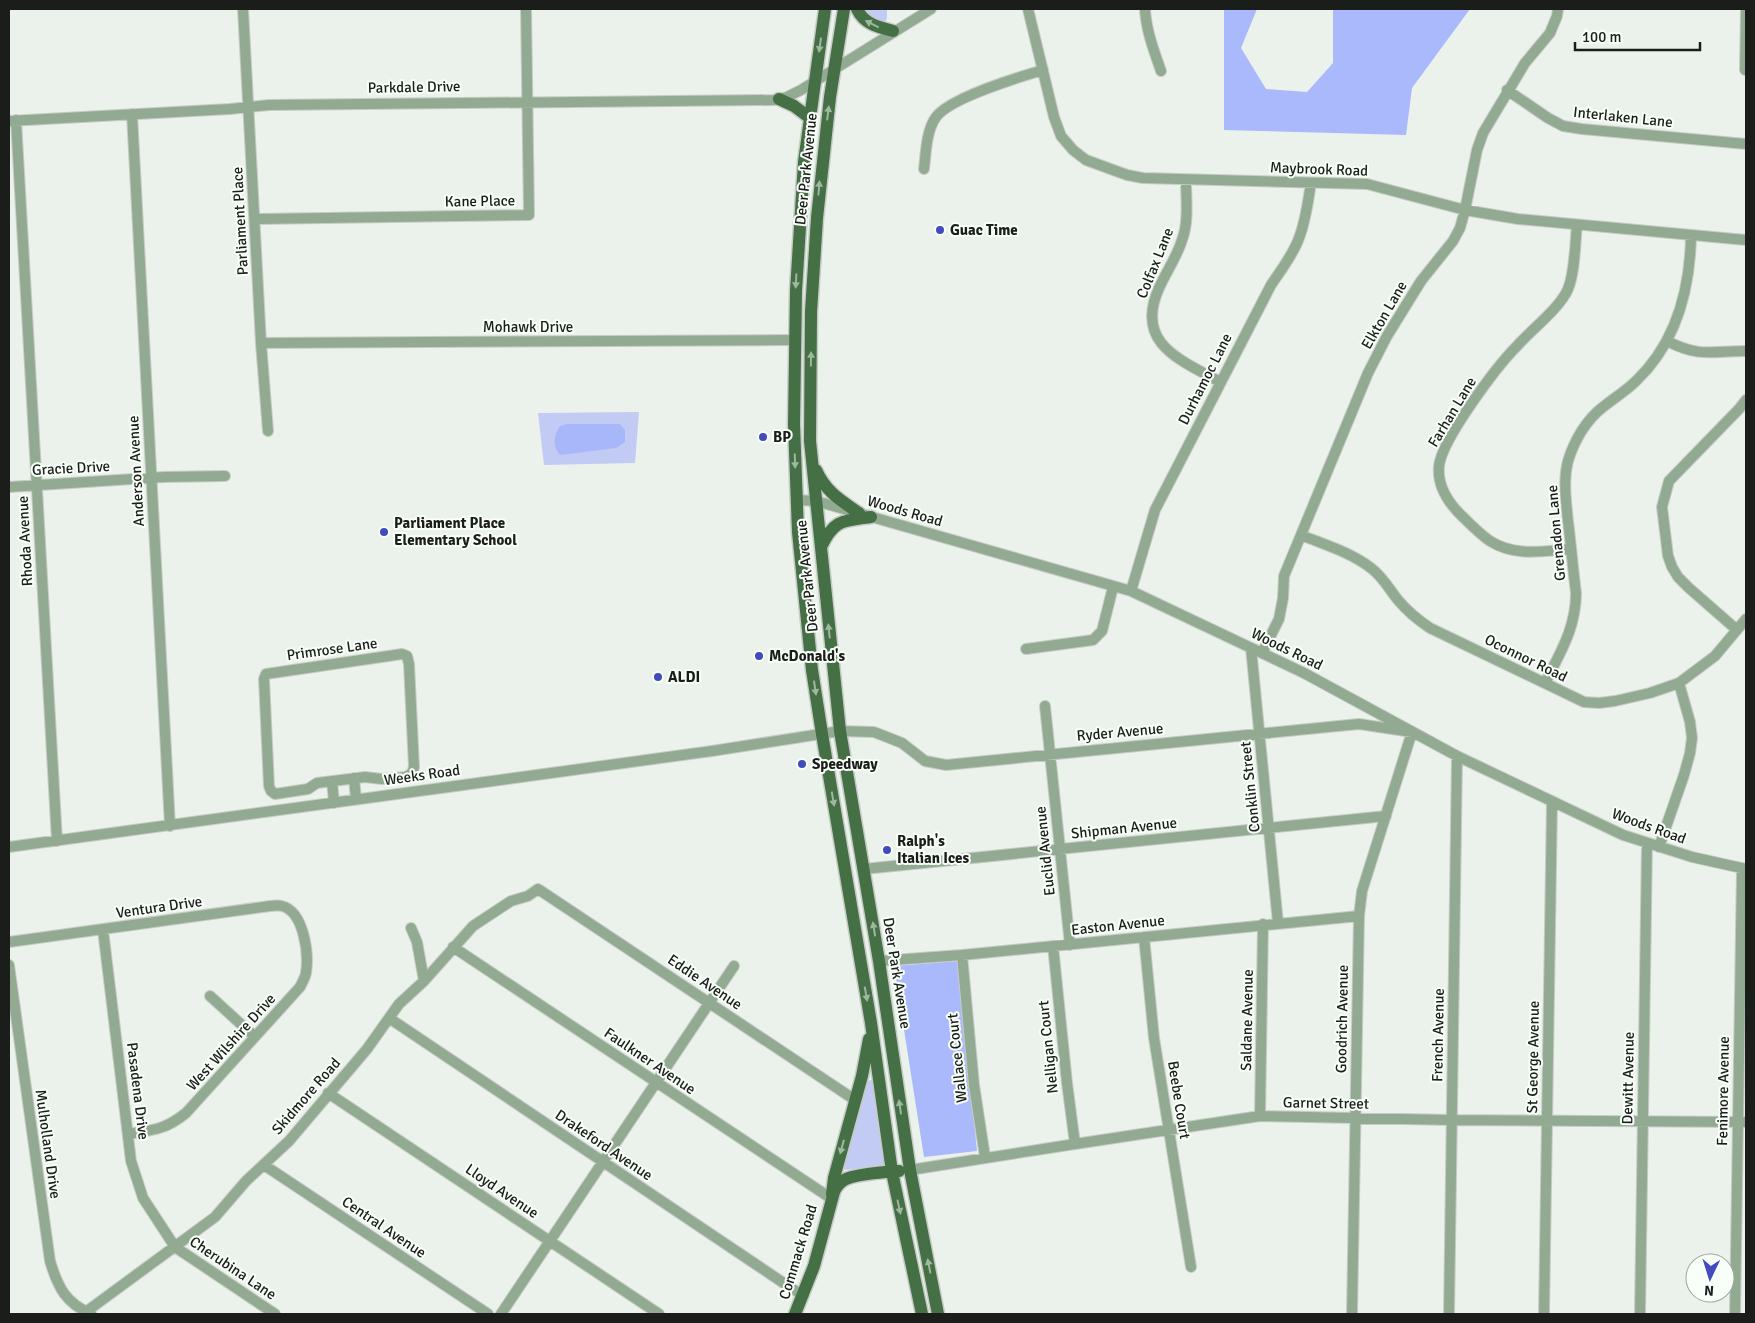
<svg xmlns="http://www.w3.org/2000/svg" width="1755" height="1323" font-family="Signika,sans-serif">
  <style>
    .green { fill: #c1cbf4 }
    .forest { fill: #aab9fb }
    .water { fill: #a8b7f9 }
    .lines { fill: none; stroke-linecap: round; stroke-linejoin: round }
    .minor-casing { stroke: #c6ccc5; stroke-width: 12 }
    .major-casing { stroke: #c6ccc5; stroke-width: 15 }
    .minor { stroke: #93aa92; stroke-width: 10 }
    .major { stroke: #456f45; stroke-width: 12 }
    .oneway { fill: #9eb79e }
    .poi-dot { fill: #414abf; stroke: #f8fff8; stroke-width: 2 }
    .labels { text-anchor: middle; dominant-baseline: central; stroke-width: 4; stroke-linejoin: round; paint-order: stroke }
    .street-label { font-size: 15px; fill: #1b1d1a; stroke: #f8fff8 }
    .poi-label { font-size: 15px; font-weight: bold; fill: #1b1d1a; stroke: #f8fff8; text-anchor: start }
  </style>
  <rect width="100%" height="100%" fill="#ebf2eb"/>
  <path class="green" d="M863,9H887V18L885,22L868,18Z
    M639,412L635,463L544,465L538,413Z
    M872,1080L885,1165L846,1170L843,1168L866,1081Z"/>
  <path class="forest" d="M1224,9H1257L1241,48L1266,89L1307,92L1333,63V9H1470L1412,88L1406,135L1224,130Z
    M958,961L977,1151L924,1157L894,966Z"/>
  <path class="water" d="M567,424H620L625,430V442L616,448L560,455C552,447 554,434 560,426Z"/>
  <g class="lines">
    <g class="minor-casing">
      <path id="minor" d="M243,9L261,343L268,431
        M1028,9L1054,117L1061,136L1073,150L1086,160L1127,175L1143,178L1367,184L1465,210L1518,219L1746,240
        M1145,9C1146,30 1154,51 1161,71
        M1745,70L1746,9
        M1507,90L1548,118L1563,126L1582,129L1746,144
        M132,114L170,826
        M16,120L57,841
        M9,121L230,109L269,105L775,100L787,97L801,90L931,9
        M924,169C926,153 926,131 936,117C950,98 1019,77 1043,70
        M1186,180C1186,199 1189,222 1182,240C1177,257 1166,272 1159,288C1134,344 1181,360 1220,382
        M256,219L529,215L526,9
        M1667,341C1700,358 1712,351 1746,351
        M261,343L794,340
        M9,487L164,477L225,476
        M797,500L816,501L1131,591L1304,673L1457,756L1623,835L1692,857L1746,869
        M1301,535C1325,545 1350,552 1371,568C1383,577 1389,589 1398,600C1408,612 1418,620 1430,628L1584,702L1599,703L1615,701L1650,693L1679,683L1715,656L1746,619
        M1571,549C1543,551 1515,557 1490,541C1481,535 1472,526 1464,518C1450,505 1437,487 1439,466C1442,439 1497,366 1517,346C1531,330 1560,308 1568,289C1575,272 1575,244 1577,225
        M1131,591L1155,510L1271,285C1281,270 1293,255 1299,238C1306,220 1308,201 1311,183
        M1737,630L1689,588L1678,577L1672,567L1668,556L1662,507L1669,481L1739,409L1746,400
        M1251,648L1278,923
        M1026,649L1093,640L1102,631L1113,587
        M1262,653L1279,619L1283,598L1284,576L1368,373L1387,336L1421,281L1453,241L1460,228L1465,210L1477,150L1483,133L1525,63L1550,33L1557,16L1558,9
        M402,654L407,656L409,664L414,767L412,773L406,777L382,779L365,777L317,783L308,789L275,794L271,791L269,786L264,679L266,674Z
        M1545,683C1560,653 1576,628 1576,593C1573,569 1571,545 1568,521C1566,501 1563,480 1568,461C1574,441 1586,420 1603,407C1614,398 1626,391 1636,381C1676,343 1690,289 1691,236
        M1045,706L1070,945
        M354,778L356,799
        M332,781L334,803
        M9,847L712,751L840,731L874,732L902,743L925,761L946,765L1359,724L1412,732L1362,891L1359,916L1352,1314
        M1659,847L1684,775L1690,753L1692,738L1690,722L1679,683
        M864,869L1386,816
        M411,928L417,942L424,981
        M103,930L131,1161L143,1198L175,1247L275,1314
        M1144,937L1154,1038L1191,1267
        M9,942L270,906C273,906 278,905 282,906C304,912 309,953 306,973C305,978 302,983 300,987L186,1113C165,1130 153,1130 128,1134
        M1053,946L1067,1083L1075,1144
        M453,947L832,1199
        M962,955L974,1085L985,1157
        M879,961L962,955L1359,916
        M9,965L50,1261C58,1288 66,1303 91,1314
        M210,996L254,1036
        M389,1018L794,1290L804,1295
        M328,1093L659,1314
        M1260,1116L1263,924
        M264,1165L488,1314
        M910,1170L1075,1144L1260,1116L1451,1120L1746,1122
        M83,1314L215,1217L246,1181L289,1141L367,1049L399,1004L424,981L473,926L511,901L528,896L538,889L855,1100
        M501,1314L734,966
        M1449,1314L1457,756
        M1544,1314L1552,801
        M1640,1314L1647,843
        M1735,1314L1742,868"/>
    </g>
    <g class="major-casing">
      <path id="major" d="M825,9L804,162L796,291L794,424L798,532L812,670L822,734L871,1023L892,1172L922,1314
        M844,9L830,97L817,218L811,312L810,441L840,731L879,961L910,1170L938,1314
        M857,9C864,24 878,27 893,31
        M779,99L794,106L810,118
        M816,470C826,492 840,500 859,513
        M821,547C834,519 843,521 871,517
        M832,1194L834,1178L862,1076L869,1039
        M795,1314L814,1266L834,1192C836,1187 839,1183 844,1180C855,1174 885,1172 899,1171"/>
    </g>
    <use href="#minor" class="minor"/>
    <use href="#major" class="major"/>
  </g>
  <defs><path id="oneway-solid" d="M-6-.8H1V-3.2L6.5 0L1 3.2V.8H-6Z" transform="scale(1.25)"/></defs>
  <g class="oneway">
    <use href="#oneway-solid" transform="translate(872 24) rotate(-153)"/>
    <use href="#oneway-solid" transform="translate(820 45) rotate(98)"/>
    <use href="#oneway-solid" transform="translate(828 113) rotate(-83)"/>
    <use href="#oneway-solid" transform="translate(819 188) rotate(-85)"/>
    <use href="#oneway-solid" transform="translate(796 281) rotate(93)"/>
    <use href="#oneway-solid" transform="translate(811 359) rotate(-89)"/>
    <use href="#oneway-solid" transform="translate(795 461) rotate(88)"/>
    <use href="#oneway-solid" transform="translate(829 631) rotate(-96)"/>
    <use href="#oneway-solid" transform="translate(815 688) rotate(82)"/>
    <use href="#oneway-solid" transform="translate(833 799) rotate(80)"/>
    <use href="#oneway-solid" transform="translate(874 929) rotate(-99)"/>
    <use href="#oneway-solid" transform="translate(866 994) rotate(80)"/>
    <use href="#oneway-solid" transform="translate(900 1107) rotate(-98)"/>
    <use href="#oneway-solid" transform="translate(842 1147) rotate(105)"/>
    <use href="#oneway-solid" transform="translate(899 1207) rotate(78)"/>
    <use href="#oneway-solid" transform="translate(929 1266) rotate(-101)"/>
  </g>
  <g class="poi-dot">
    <circle cx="940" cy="230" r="5"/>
    <circle cx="763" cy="437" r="5"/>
    <circle cx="384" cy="532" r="5"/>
    <circle cx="759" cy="656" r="5"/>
    <circle cx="658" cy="677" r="5"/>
    <circle cx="802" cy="764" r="5"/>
    <circle cx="887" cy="850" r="5"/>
  </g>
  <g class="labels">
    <g class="street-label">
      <text transform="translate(414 87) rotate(-1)">Parkdale Drive</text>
      <text transform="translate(1623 117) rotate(6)">Interlaken Lane</text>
      <text transform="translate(806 169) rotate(-84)">Deer Park Avenue</text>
      <text transform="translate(1319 169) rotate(2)">Maybrook Road</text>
      <text transform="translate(480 201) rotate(-1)">Kane Place</text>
      <text transform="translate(240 221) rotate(-93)">Parliament Place</text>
      <text transform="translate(1155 263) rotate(-68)">Colfax Lane</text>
      <text transform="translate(1384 315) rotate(-60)">Elkton Lane</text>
      <text x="528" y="327">Mohawk Drive</text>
      <text transform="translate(1205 379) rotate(-63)">Durhamoc Lane</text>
      <text transform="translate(1452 412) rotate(-59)">Farhan Lane</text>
      <text transform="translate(71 468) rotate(-3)">Gracie Drive</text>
      <text transform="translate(136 471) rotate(-93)">Anderson Avenue</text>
      <text transform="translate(905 511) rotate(16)">Woods Road</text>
      <text transform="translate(1556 533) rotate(-95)">Grenadon Lane</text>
      <text transform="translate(25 541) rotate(-93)">Rhoda Avenue</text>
      <text transform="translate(807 576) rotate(-96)">Deer Park Avenue</text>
      <text transform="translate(332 649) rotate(-8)">Primrose Lane</text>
      <text transform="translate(1287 649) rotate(26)">Woods Road</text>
      <text transform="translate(1526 658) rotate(26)">Oconnor Road</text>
      <text transform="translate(1120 732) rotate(-5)">Ryder Avenue</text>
      <text transform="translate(422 775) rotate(-8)">Weeks Road</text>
      <text transform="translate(1250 787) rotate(-96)">Conklin Street</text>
      <text transform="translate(1649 826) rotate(20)">Woods Road</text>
      <text transform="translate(1124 828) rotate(-6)">Shipman Avenue</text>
      <text transform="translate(1045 851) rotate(-96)">Euclid Avenue</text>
      <text transform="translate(159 907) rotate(-8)">Ventura Drive</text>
      <text transform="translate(1118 925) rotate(-6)">Easton Avenue</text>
      <text transform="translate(897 973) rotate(81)">Deer Park Avenue</text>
      <text transform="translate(705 982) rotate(34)">Eddie Avenue</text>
      <text transform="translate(1342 1019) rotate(-89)">Goodrich Avenue</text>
      <text transform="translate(1247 1020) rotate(-89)">Saldane Avenue</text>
      <text transform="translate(1438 1035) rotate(-89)">French Avenue</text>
      <text transform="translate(231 1042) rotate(-48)">West Wilshire Drive</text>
      <text transform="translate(1048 1047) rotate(-96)">Nelligan Court</text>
      <text transform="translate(1533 1057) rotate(-89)">St George Avenue</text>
      <text transform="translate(957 1058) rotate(-96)">Wallace Court</text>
      <text transform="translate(650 1061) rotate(34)">Faulkner Avenue</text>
      <text transform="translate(1628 1078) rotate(-89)">Dewitt Avenue</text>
      <text transform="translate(138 1091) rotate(83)">Pasadena Drive</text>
      <text transform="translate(1723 1091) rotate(-89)">Fenimore Avenue</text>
      <text transform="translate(306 1096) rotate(-49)">Skidmore Road</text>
      <text transform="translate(1179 1100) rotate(81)">Beebe Court</text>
      <text transform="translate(1326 1103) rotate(1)">Garnet Street</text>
      <text transform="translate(48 1144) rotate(82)">Mulholland Drive</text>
      <text transform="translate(604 1145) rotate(34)">Drakeford Avenue</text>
      <text transform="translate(502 1191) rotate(34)">Lloyd Avenue</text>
      <text transform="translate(384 1227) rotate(34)">Central Avenue</text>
      <text transform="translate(798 1252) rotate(-73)">Commack Road</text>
      <text transform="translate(233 1268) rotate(34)">Cherubina Lane</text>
    </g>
    <g class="poi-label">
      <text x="950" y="230">Guac Time</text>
      <text x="773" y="437">BP</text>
      <text x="394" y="523">Parliament Place<tspan x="394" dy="17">Elementary School</tspan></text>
      <text x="769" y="656">McDonald's</text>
      <text x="668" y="677">ALDI</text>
      <text x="812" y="764">Speedway</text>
      <text x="897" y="841">Ralph's<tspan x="897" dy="17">Italian Ices</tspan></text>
    </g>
  </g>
  <rect width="1755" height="1323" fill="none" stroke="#1b1d1a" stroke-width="20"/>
  <g transform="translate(1710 1278) rotate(184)"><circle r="24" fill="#f8fff8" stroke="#a0a59f"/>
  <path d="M0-4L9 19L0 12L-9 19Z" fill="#414abf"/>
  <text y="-8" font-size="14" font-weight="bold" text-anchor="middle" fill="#1b1d1a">N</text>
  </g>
  <path d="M1575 42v8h125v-8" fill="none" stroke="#1b1d1a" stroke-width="2.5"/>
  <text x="1582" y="42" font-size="15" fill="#1b1d1a" stroke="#f8fff8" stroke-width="4" paint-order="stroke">100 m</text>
</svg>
